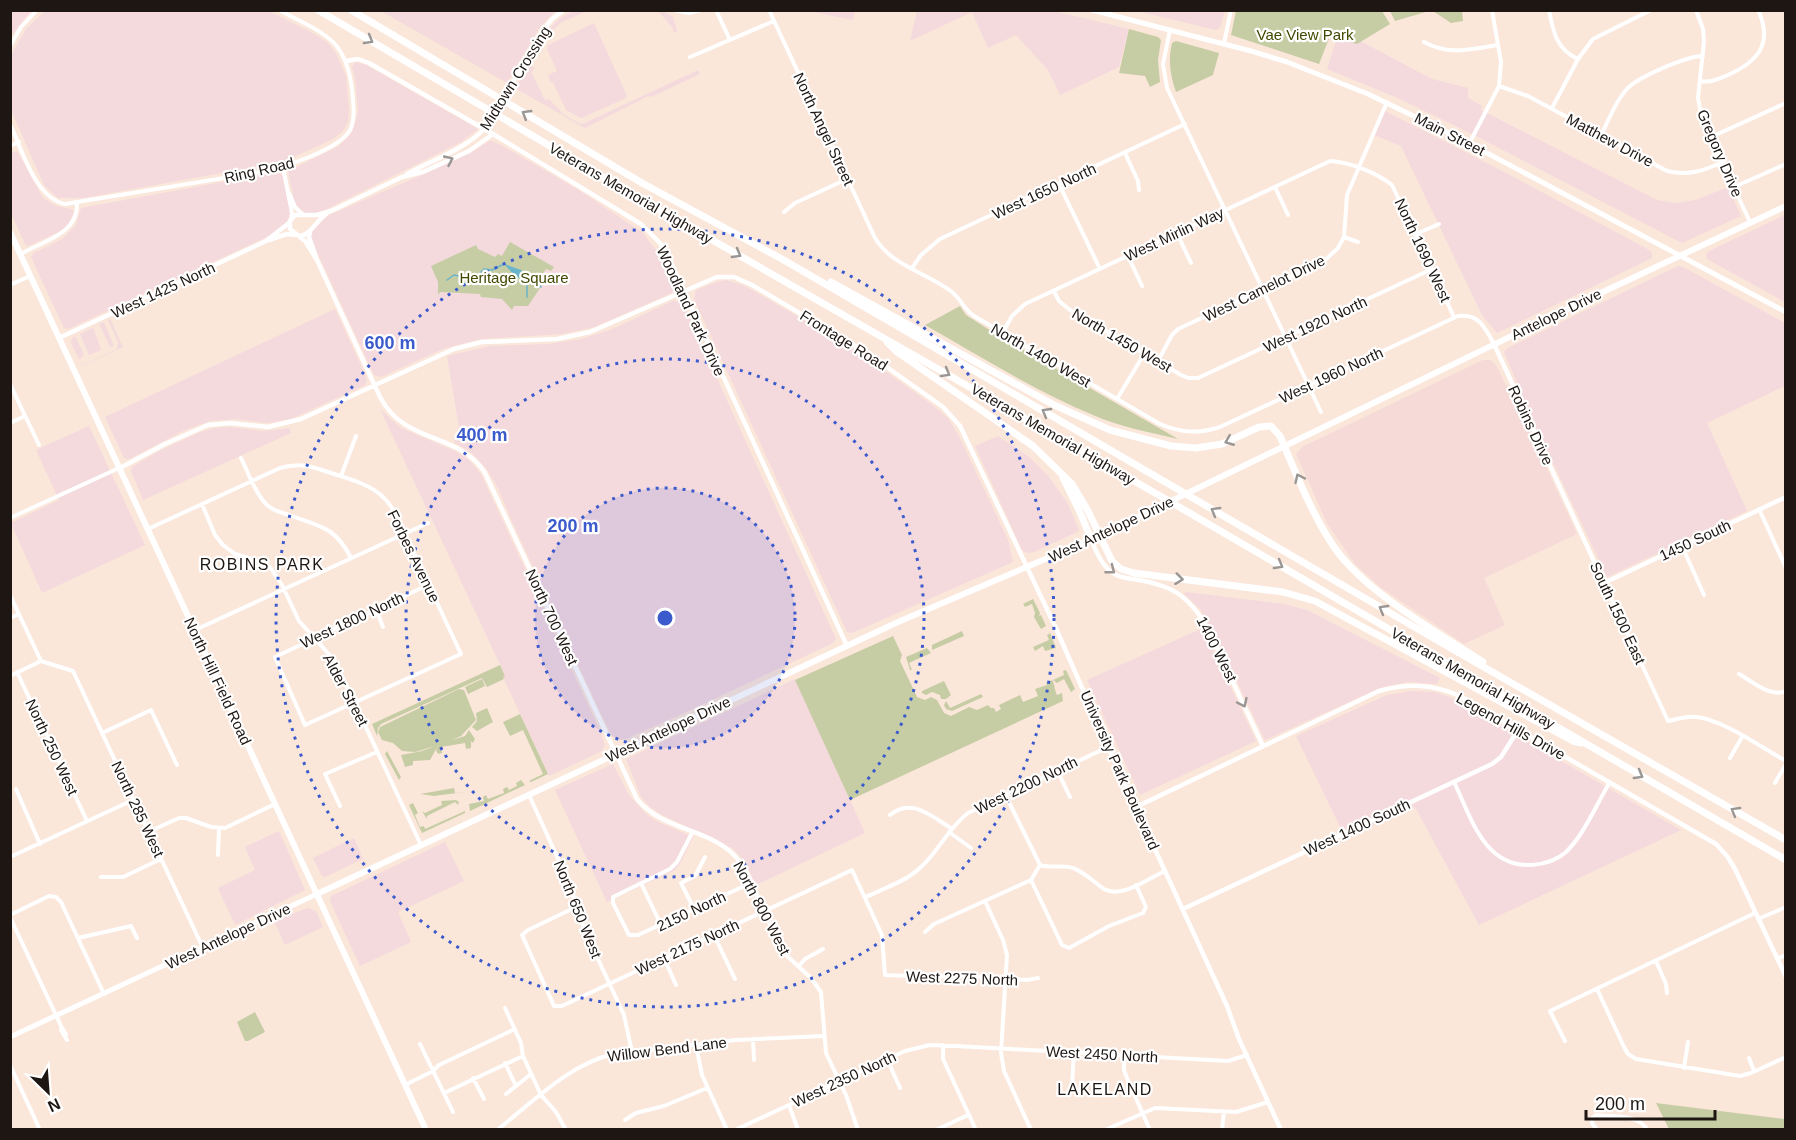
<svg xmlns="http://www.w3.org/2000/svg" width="1796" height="1140" font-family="Arial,sans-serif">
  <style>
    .commercial { fill: #f4d9dd; fill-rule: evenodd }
    .medical { fill: #f5dad8 }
    .green { fill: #c6cda4 }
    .water { fill: #69b4c9 }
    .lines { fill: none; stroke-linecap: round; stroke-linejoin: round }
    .stream { stroke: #69b4c9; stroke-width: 1.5 }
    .minor { stroke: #fff; stroke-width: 4 }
    .tertiary { stroke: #fff; stroke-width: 4.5 }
    .secondary { stroke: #fff; stroke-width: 5 }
    .primary { stroke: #fff; stroke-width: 6 }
    .motorway { stroke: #fff; stroke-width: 7 }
    .oneway { stroke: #999694 }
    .ring { fill: none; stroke: #3b5bcd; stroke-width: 3; stroke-dasharray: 3 6 }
    .labels { text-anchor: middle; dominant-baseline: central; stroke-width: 4.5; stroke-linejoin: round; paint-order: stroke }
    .park-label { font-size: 15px; fill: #424800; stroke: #fff }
    .street-label { font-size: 15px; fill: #1d1612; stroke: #fff }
    .neighbourhood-label { font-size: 16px; letter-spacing: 1.5px; fill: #1d1612; stroke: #fff }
    .centre { fill: #3b5bcd; stroke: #fff; stroke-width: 3 }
    .ring-label { font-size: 18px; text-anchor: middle; font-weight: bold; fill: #3b5bcd; stroke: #fff; stroke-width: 4.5; stroke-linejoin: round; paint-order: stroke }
  </style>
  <rect width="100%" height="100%" fill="#fbe6da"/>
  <path class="commercial" d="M11,10L31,11L11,36L10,11Z
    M576,10L587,11L562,22L551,31L543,40L529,65L535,68L531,72L545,100L549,99L563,114L575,121L581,124L585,123L698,70L700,74L651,97L648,96L585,128L515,88L544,38L551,27L560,18Z
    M45,11H269L311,32L327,42L336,53L346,76L349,108L348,122L343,131L333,139L283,162L83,198H58L44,185L11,110V55L26,29Z
    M381,11L555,10V11L540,27L507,83Z
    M658,11H663L673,17L677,31L672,33L674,30L672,27Z
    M808,11H855L853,20Z
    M917,11H1053L1129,29L1119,67L1060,95L1048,70L1016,35L988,48L972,12L910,41Z
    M1137,11L1225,10V11L1220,28L1216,30Z
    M594,23L627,96L624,99L581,118L566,110L553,82L551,83L548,75L557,71L547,49L548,45Z
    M1337,38L1357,44L1360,41L1432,79L1468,88V98L1482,106L1481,110L1657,200L1675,203L1696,200L1728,187L1741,216L1682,243L1478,137L1400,99L1327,69Z
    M355,62L366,65L478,129L461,142L325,210L317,213H306L297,207L294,200L288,171L339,146L352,132L358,112L355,78L352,67Z
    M1385,111L1508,174L1649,250L1652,253V258L1497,333L1482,315L1401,146L1374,135Z
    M489,141H492L501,145L577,189L643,233L661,257L675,286L672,293L594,327L562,334L481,339L445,348L381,377L374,375L311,239L313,230L327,216L433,170L474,151Z
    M17,151L43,198L56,206L71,209L74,211L69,224L61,231L28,246L25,244L11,213L10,154Z
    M276,172L282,175L291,213L286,223L273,234L68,329L64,328L31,257L34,253L62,239L76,225L81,208Z
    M1785,215V302L1707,259L1706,254L1709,251Z
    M1678,266L1683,267L1785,323V386L1707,423L1747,511L1607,577L1530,414L1504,352L1508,348Z
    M726,280L745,286L856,350L931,404L948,418L959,436L1008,540L1013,562L852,633L847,632L694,299L696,290L717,282Z
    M673,301L682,302L836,639L833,643L684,713L626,739L619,740L611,734L599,710L510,517L498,488L486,468L472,453L454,442L459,427L447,356L490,346L548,344L581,339L610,330Z
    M335,309L367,379L365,385L291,419L267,423L236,419L210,421L185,430L129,459L124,458L105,417Z
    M110,319L123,347L82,366L71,343L72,338ZM108,320L118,342L117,349L81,366L79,359L84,355L75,336L80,334L89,355L101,350L93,327L99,324L110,347L114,346L104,322Z
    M380,409L401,428L455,451L469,460L481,474L596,722L605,745L602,751L549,776L503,677L505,675Z
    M89,426L145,545L42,593L11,523L59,500L36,450Z
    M230,427L264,431L289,428L291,433L143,500L131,471L132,467L161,450L198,433L214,428Z
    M998,436L1029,457L1049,477L1068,504L1079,530L1077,532L1034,552L1028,553L1022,550L975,446Z
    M1185,592L1284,604L1307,610L1440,678L1437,684L1407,682L1380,688L1265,740L1209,624L1200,609L1184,594Z
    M1203,628L1256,741L1140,795L1087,680Z
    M795,679L865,833L756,885L744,860L732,848L660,814L649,806L641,797L626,759Z
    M1412,691L1436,692L1454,699L1681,830L1479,925L1415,807L1345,837L1296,736L1387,695Z
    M613,764L629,795L646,814L658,822L693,837L681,862L675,870L607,902L555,790Z
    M279,831L305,890L235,925L218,888L255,870L245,847Z
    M354,838L363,859L325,877L322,876L313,858Z
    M445,842L464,881L398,912L411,942L360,966L330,901L331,896Z
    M307,908L316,911L323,927L285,945L274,921Z"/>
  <path class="medical" d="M1483,360H1490L1496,365L1535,442L1577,534L1484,578L1505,625L1464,644L1380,587L1355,564L1327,523L1296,454L1302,447Z"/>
  <path class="green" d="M1236,11H1382L1390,24L1357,44L1330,36L1319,64L1231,35Z
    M1390,11H1429L1395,21Z
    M1433,11H1462L1463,21L1451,23Z
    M1129,29L1158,37L1161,40L1158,60L1160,82L1150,87L1145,76L1119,73Z
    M1176,41L1219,53L1213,75L1176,92C1170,75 1168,60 1172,43Z
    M510,242L554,267L551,271L546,269L540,279L544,282L528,306H514L512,310L502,299L481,297L480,294L440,292L438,295V282L431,266L476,245L478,249L495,257L498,254L502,256Z
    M960,306L966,315L988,329L1178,439C1149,432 1120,427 1093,415C1035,391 980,356 925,325Z
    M1033,599L1040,613L1039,616L1041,615L1046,626L1041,629L1034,617L1035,613L1032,604L1025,607L1023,604Z
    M962,631L964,636L932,650V645Z
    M1050,633L1056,648L1045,651L1043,646L1035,651L1033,647L1049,640L1047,635Z
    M893,636L902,655L900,661L917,697L925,700L931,697L937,700L944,713L951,716L969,707L977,710L988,705L991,708H994L996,712L1001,709L999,705L1020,695L1023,702L1038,696L1035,689L1047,685L1046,683L1052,680C1055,684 1054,689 1057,695L1062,693L1063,701L850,800L795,680Z
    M927,648L931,653L909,663L912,670H910L906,657Z
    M500,665L505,676L503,677L504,679L487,687L482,678L381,724L378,728L377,736L372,724Z
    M1066,670L1075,689L1071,692L1064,679L1057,683L1053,680L1064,675L1063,671Z
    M482,679L485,686L468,694L465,687Z
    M944,681L951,695L946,699H941L940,695L932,692L926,695L922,693V691Z
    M459,689L464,690L476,720L461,736L452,740L465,736L469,730L475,739L473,743L471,741V748L466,749L465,743L441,747L442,753L438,754L436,750L439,744L430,760L413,761V765L405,767L401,755L422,751L435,746L415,752L402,751L393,743L382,740L378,732L380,727Z
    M981,694L983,697L952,711L946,709L944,705L946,701L950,708Z
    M487,708L493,722L477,731L472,727L477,721L476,713Z
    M520,714L548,774L531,782L529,781L543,774L523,730L510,736L503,722Z
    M387,751L401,777L399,780L385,754Z
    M521,780L525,785L470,811L469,804L484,801L483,797L486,795L488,799L504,793L503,789L507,787L509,790L517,786L516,783Z
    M454,788L455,793L472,791L434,796L420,794Z
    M456,800L459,802L458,805L455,802L427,816V819L422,811L425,813L442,805L441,801Z
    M413,803L418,813L415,815L420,827L424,826L425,829L465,811V813L422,833L409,805Z
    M255,1012L265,1032L248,1041H245L237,1022Z
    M1656,1103L1785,1119V1129H1669Z"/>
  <path class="water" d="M504,264L521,270L527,279L516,277Z"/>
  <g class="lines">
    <path class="stream" d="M527,279V297
      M527,279L541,287
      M447,280L454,275L463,277L477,276L484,269L492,270L504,264"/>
    <path class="minor" d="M673,10L689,13L702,10
      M716,10L730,40
      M769,10L875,238C893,267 926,272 952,292C961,299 964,310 974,316L1160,424C1181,433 1199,434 1220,427L1458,316C1479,313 1485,328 1494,344
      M1549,10C1553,32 1557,50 1578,59
      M1696,10L1703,29L1704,41L1698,98L1702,119L1750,222
      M1170,30L1163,64L1167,88L1321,412
      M1424,42C1449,56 1471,49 1498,45
      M1224,43L1231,10
      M10,46L21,27L37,10
      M690,57L774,21
      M1700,81C1711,83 1718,79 1728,75C1757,62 1774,44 1758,10
      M1499,86L1528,96L1667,171C1689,176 1703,171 1723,162
      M1552,108L1578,59L1593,39L1651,10
      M10,124C22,149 35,198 65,204L260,172C282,168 339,150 350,130C356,118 353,102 352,89C350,73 346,56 334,43C320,29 297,20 279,10
      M1601,135C1609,120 1615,102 1626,90C1637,77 1687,56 1703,56
      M1711,137L1786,103
      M1469,144L1499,86L1501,62L1492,10
      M10,146L19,142
      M1125,153L1138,181L1139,190
      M283,167L292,213L291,219
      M1059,184L1100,269
      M1275,187L1288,215
      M1734,187L1786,164
      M289,193L295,207L302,214
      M784,212L795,203L847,179
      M1177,233L1191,263
      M1416,234L1439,224
      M1344,237L1358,242
      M21,254C43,241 78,234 77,204
      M1128,256L1142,286
      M912,268L921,255L940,239L1185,124
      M10,285L30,276
      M1054,291L1059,301L1070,310L1181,375L1188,378H1198L1432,269
      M1002,334L1012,316L1025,304L1330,161C1350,162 1377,173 1392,185L1454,317
      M1158,361L1172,335L1178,329L1324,261L1338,248L1344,237L1347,195L1387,102
      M10,384L39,445
      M1117,399L1144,354
      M10,423L25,416
      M241,458C248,472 254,491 265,503C271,510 280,512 289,515C320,527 335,526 351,558
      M341,476L356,436
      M202,504L215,535L223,545L235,554L260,562L270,567L282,585L299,621L335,661L421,845
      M1759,509L1786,568
      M10,518L119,468
      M148,529L280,468C302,462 313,467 334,474C350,479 371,485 383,497C397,510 404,532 412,549C428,584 445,619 461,654L305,725L275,657L428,585
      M1682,546L1704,595
      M1604,583L1668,721C1678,719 1687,716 1696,717C1722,719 1762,748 1786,761
      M10,595L41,661L73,671L203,948
      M376,609L383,627
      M10,618L19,614
      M195,630L428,523
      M17,672L87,821
      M1739,674C1752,681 1770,698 1786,691
      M10,676L41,661
      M102,733L151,710L177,765
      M1730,758L1742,737
      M1057,770L1070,797
      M1454,782C1471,817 1484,868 1532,865C1544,864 1557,860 1566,852C1584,835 1597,803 1610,782
      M1775,783L1786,764
      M16,789L40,844
      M1005,794L1040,865
      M529,795L570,885L584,929L624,1015L632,1052
      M340,806L325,774L377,752
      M890,815C911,797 931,816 951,828
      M148,832L179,818H186L211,827L225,828L275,804
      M949,832L971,848
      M692,833L677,862L670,869L613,897V903L629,935H638L751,883
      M218,855L219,828
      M10,857L133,800
      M1040,865C1051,869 1062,864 1073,868C1084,872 1094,882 1104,889C1122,899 1149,878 1165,871
      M101,877H123L161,859
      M1031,880L1062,945L1069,948L1109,926L1143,913L1146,907L1136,885
      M641,883L661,925
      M866,897C884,888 907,881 921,867C939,851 948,828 968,813L1108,747
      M985,901L1003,940L1007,955L1001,1053L1004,1071L1031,1130
      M576,907L528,930L522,935L554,1006H562L852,870L882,935L885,975L936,977L955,975L1027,980L1038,978
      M694,909L681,883L695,876L705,857
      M764,912L786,955L811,978L821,992L826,1053L846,1095L858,1130
      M10,915L49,896L56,897L61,902L104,994
      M10,917L62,1028
      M1758,919L1786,907
      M925,932L934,924L1031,880L1040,865
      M714,935L735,979
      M78,938L131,926L137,938
      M664,958L676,985
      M1777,959L1786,955
      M1656,961L1666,984L1667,993
      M799,966L805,959L823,949
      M1597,989L1624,1047L1628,1054L1636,1059L1740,1076L1751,1073L1786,1057
      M505,1008L521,1043L523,1056L541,1095L556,1112L566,1130
      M65,1036L66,1034L62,1028L61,1030L67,1040
      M753,1039L754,1060
      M1565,1041L1550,1011L1755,913
      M420,1044L453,1112
      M696,1045L702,1075L727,1130
      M943,1045V1059L976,1130
      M1124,1055V1070L1127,1078L1150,1130
      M1749,1058L1754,1071
      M887,1059L900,1088
      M505,1063L516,1086
      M10,1065L40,1130
      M1684,1068L1688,1042
      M473,1078L484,1099
      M405,1085L433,1071L439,1065L515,1029
      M1072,1086L1074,1052
      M444,1093L523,1056
      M506,1094L531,1074
      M789,1105L798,1130
      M625,1120L636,1113L664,1106L707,1088
      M497,1130C533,1102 568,1065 613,1054L736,1040L824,1036
      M735,1130L905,1051L930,1045L956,1046L1228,1061L1247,1055
      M936,1130L968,1115
      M1105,1130L1155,1108L1236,1112L1268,1102
      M1222,1130L1224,1112
      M1597,1130L1592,1123V1118L1596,1115C1611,1117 1640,1114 1647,1130"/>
    <path class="tertiary" d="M346,61L358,59L369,63L493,134L641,224L660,243L669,258L847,646
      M493,134L469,151L423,172L402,177L331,211L317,215H295L290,221V229L305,241L317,260L380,397C405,445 458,431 485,473L637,799C662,830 706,828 733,854C749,869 755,893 764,912
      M407,174C434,159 472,147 490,122L543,30L552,19L564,10
      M310,231L309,237L316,257
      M299,236C311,235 316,221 326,214
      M269,240L287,234L295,235
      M59,338L266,241L289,223
      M1494,344L1604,583L1786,497
      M120,468L165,444L208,425L230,423L268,427L301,419L454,349L482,342L557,339L590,332L717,277H734L752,285L867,353L943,407L960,426L1055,626L1108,747L1227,1006L1239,1039L1281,1130
      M1091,539C1111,591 1124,571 1165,587C1185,594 1198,611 1208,629L1263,746
      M1136,807L1379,691C1409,683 1432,684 1460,696L1716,844L1727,856L1735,869L1786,977
      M1183,909L1492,764L1501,757L1518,730"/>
    <path class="secondary" d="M1092,10L1251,51L1287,62L1368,94L1455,136L1786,312
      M10,1037L317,894"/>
    <path class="primary" d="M10,232L426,1130
      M317,894L898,622L1099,536L1590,298L1786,206"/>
    <path class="motorway" d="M318,10L644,201L1162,497L1786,860
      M351,10L642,183L782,259L1454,650L1786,840
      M831,282L1054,405L1110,430L1171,446L1196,448L1222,444L1259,427L1271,426L1280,436C1295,471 1316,525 1340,555C1374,597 1437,632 1483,662
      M887,342L896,351L1033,446L1072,484L1087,509L1112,561L1121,569L1134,573L1283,592L1315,601L1573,741L1581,743
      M1063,478L1079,510L1091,539"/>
  </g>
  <defs><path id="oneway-chevron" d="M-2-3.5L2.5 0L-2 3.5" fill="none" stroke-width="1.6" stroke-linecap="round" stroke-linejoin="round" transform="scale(1.5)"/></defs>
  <g class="oneway">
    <use href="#oneway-chevron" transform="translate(369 40) rotate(30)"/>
    <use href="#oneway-chevron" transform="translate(526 114) rotate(-149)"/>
    <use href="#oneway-chevron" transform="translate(449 160) rotate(-25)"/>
    <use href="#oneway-chevron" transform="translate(737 254) rotate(30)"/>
    <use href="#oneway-chevron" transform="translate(946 373) rotate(30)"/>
    <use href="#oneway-chevron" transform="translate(1046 412) rotate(-150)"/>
    <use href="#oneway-chevron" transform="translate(1229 441) rotate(158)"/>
    <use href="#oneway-chevron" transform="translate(1299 478) rotate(-115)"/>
    <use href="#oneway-chevron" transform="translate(1215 511) rotate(-150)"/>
    <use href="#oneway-chevron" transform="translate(1279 565) rotate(30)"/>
    <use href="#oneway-chevron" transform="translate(1111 570) rotate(38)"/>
    <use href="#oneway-chevron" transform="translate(1179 579) rotate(7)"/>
    <use href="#oneway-chevron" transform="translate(1383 609) rotate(-150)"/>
    <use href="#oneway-chevron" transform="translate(1243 703) rotate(65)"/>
    <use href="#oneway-chevron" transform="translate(1639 775) rotate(30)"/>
    <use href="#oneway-chevron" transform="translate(1735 811) rotate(-150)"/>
  </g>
  <circle cx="665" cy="618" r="130" fill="#3b5bcd" fill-opacity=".12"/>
  <g class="ring">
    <circle cx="665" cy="618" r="130"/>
    <circle cx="665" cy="618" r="259"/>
    <circle cx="665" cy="618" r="389"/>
  </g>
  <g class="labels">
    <g class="park-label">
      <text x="1305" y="34">Vae View Park</text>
      <text x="514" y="277">Heritage Square</text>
    </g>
    <g class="street-label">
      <text transform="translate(515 78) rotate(-58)">Midtown Crossing</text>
      <text transform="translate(824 129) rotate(65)">North Angel Street</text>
      <text transform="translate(1450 134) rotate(27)">Main Street</text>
      <text transform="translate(1610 140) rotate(28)">Matthew Drive</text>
      <text transform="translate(1720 153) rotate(67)">Gregory Drive</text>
      <text transform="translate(259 170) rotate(-13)">Ring Road</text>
      <text transform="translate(1044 191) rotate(-25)">West 1650 North</text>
      <text transform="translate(631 193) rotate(30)">Veterans Memorial Highway</text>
      <text transform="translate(1174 234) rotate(-25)">West Mirlin Way</text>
      <text transform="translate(1423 250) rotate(65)">North 1690 West</text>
      <text transform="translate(1264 288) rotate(-26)">West Camelot Drive</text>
      <text transform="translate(163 290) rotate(-25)">West 1425 North</text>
      <text transform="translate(691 311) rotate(65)">Woodland Park Drive</text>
      <text transform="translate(1556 314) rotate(-26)">Antelope Drive</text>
      <text transform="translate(1315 324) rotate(-25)">West 1920 North</text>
      <text transform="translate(844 340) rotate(32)">Frontage Road</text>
      <text transform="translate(1122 340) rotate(30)">North 1450 West</text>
      <text transform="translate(1041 355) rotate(30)">North 1400 West</text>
      <text transform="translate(1331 375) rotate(-25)">West 1960 North</text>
      <text transform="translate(1531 425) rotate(65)">Robins Drive</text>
      <text transform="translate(1053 434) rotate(30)">Veterans Memorial Highway</text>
      <text transform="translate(1111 529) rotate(-25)">West Antelope Drive</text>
      <text transform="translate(1695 540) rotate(-25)">1450 South</text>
      <text transform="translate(414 556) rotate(64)">Forbes Avenue</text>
      <text transform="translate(1618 613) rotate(65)">South 1500 East</text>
      <text transform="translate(552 617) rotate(65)">North 700 West</text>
      <text transform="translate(352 620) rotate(-25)">West 1800 North</text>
      <text transform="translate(1217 649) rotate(63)">1400 West</text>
      <text transform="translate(1473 678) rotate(30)">Veterans Memorial Highway</text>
      <text transform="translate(218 681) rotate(65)">North Hill Field Road</text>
      <text transform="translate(346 690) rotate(62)">Alder Street</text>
      <text transform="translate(1511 726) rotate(29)">Legend Hills Drive</text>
      <text transform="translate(668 729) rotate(-25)">West Antelope Drive</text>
      <text transform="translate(52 747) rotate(65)">North 250 West</text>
      <text transform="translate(1120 770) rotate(66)">University Park Boulevard</text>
      <text transform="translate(1026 785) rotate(-26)">West 2200 North</text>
      <text transform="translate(138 809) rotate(65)">North 285 West</text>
      <text transform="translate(1357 827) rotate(-25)">West 1400 South</text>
      <text transform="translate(762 908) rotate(62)">North 800 West</text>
      <text transform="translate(578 909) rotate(68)">North 650 West</text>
      <text transform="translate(691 911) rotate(-25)">2150 North</text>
      <text transform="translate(228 936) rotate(-25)">West Antelope Drive</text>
      <text transform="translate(687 947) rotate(-25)">West 2175 North</text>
      <text transform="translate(962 978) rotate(2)">West 2275 North</text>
      <text transform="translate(667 1049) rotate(-7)">Willow Bend Lane</text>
      <text transform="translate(1102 1054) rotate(3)">West 2450 North</text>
      <text transform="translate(844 1079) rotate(-25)">West 2350 North</text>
    </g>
    <g class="neighbourhood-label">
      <text x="262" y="564">ROBINS PARK</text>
      <text x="1105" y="1089">LAKELAND</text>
    </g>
  </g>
  <circle cx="665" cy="618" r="9" class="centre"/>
  <g class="ring-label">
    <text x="390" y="349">600 m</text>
    <text x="482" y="441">400 m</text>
    <text x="573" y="532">200 m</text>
  </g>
  <rect width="1796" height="1140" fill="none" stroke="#1d1612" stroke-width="24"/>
  <g transform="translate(48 1092) rotate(155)" stroke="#ffffff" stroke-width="4.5" paint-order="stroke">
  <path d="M0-4.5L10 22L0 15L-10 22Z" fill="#1d1612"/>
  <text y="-9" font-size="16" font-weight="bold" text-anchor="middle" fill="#1d1612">N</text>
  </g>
  <path d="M1586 1110v9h129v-9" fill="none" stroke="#1d1612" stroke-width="3"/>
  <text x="1595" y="1110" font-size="18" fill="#1d1612" stroke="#ffffff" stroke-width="4.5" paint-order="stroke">200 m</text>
</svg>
